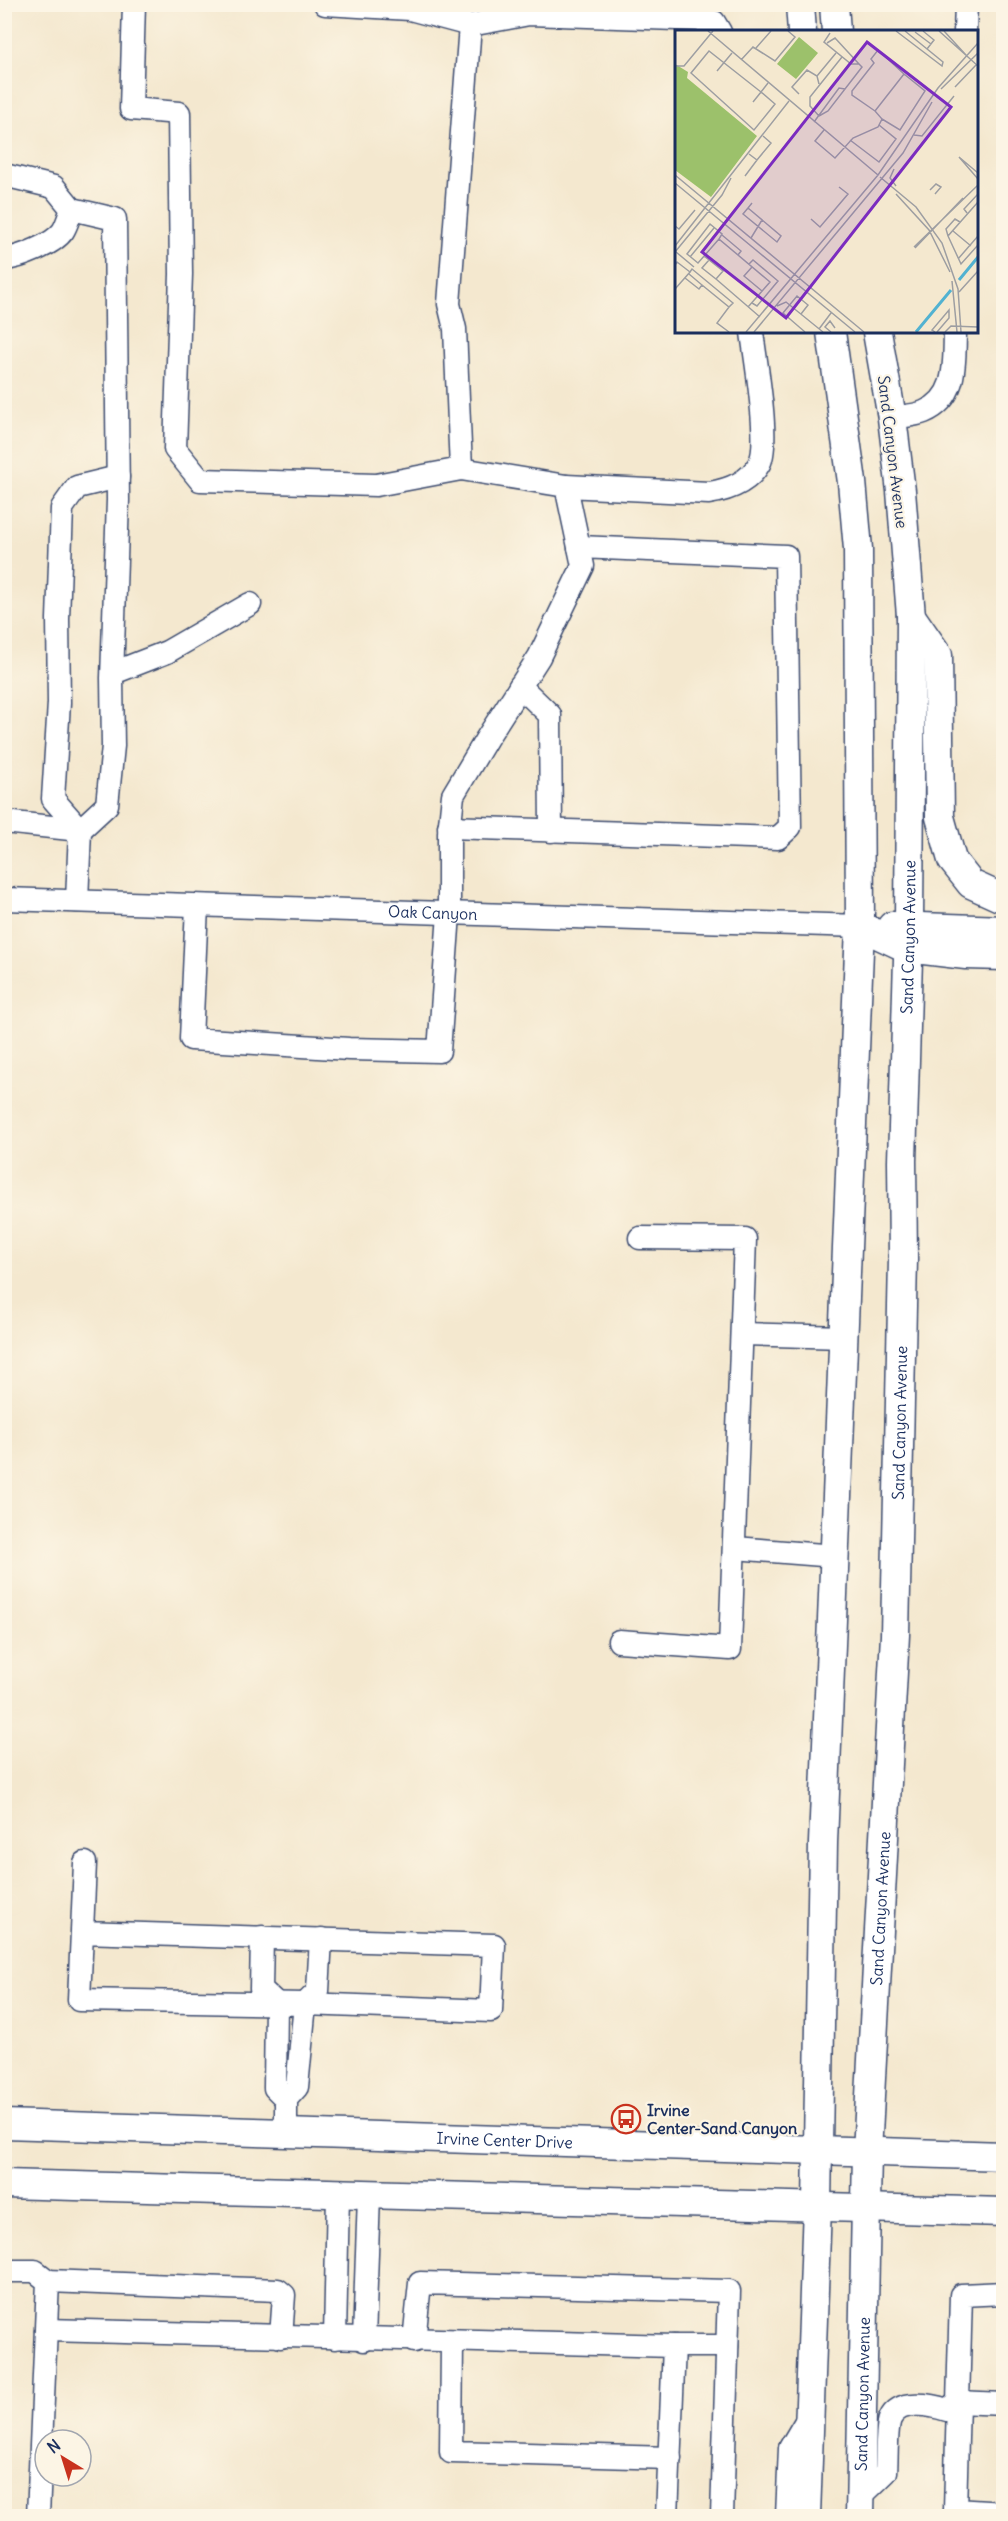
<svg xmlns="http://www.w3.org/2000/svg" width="1008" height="2521" font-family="Delius,sans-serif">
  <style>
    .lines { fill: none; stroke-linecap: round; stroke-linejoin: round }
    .minor-casing { stroke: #3c4b6f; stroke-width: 25 }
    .major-casing { stroke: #3c4b6f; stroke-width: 31 }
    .minor { stroke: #fff; stroke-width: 22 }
    .major { stroke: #fff; stroke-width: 28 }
    .labels { text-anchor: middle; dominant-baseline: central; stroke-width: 4.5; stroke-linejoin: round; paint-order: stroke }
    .street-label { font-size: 16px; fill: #1b2f5e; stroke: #fcf5e5 }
    .poi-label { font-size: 16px; font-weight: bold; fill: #1b2f5e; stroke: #fcf5e5; text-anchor: start }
    .inset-river { fill: none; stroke: #52b2d1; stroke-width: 3 }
    .inset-road { fill: none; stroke: #9d9ea2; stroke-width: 1.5 }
    .view { fill: #7b2cbf; fill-opacity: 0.15; stroke: #7b2cbf; stroke-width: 3 }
    .inset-edge { fill: none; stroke: #1b2f5e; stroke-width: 3 }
  </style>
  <rect width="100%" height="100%" fill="#fcf5e5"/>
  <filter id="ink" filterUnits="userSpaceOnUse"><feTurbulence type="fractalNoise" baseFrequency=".0167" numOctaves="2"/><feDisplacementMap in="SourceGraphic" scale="12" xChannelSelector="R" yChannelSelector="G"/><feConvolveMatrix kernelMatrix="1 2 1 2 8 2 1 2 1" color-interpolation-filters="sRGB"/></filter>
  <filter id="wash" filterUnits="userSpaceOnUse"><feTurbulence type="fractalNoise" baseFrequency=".008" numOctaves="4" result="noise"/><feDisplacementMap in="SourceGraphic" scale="24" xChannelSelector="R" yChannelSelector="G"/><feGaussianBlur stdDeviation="1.35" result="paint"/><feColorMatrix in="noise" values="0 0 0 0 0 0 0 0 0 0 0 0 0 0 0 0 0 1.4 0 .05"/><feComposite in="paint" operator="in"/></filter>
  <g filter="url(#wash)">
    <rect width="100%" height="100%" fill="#f4e8cf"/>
  </g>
  <g filter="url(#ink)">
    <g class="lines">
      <g class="minor-casing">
        <g id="minor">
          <path d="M134,4L131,109L179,113L181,274L175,449L200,480L376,485L461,469L566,486L583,566L539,657L487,738L453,795L449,833V914L439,1051L349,1049L191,1039L197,906"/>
          <path d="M325,4L410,9L470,25L449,304L455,329L461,469"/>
          <path d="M470,25L529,14L706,20L714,22L720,32"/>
          <path d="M965,32L966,4"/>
          <path d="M4,175L54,187L72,209C69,216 67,225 63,231C54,244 20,258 4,259"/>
          <path d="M892,418C902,416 914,416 924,412C958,398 954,362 955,332"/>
          <path d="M566,486L709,493C728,490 749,482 759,464C771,445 755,358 752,332"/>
          <path d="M113,673L167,652L250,604"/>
          <path d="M520,686L550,715L551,831"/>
          <path d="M4,822L80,830L107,805L113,746L112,678L118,500L115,219L72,209"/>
          <path d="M449,827L778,838L790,827L786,556L579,547"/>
          <path id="s1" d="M4,899L860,926"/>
          <path d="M77,901L80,830L53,799L59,703L58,619L62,508L77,487L118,477"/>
          <path d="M742,1334L844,1337"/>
          <path d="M735,1548L835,1556"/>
          <path d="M619,1641L730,1649L745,1239L640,1238"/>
          <path d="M82,1932L494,1945L491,2011L305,2004L79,2000L85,1863"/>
          <path d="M262,1937L261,1989L276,2003L275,2088L286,2099"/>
          <path d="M286,2133V2099L297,2087L305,2004L318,1991L321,1939"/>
          <path d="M4,2271H35L48,2281L38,2516"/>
          <path d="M48,2281L278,2290L284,2295L281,2337"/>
          <path d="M1004,2293L961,2295L955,2510L1004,2513"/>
          <path d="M46,2330L674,2346L667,2516"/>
          <path d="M335,2338L338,2194"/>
          <path d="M364,2340L369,2195"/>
          <path d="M414,2341L420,2283L729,2291L722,2516"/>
          <path d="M452,2342L451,2452L670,2458"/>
          <path d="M674,2346H727"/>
          <path d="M860,2497L886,2472C887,2460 886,2429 890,2419C899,2398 932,2405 947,2410L957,2402L1004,2404"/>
          <path d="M787,2516L790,2448L809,2416"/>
        </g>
      </g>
      <g class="major-casing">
        <g id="major">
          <path d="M800,4L802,32"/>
          <path d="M834,4L836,32"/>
          <path d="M911,616L938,655L940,817L952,860L971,884L1004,899"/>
          <path d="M860,926L907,948L966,955L1004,956"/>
          <path d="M892,926L1004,930"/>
          <path id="s2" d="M4,2124L1004,2156"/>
          <path d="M4,2184L1004,2212"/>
          <path d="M806,2516L817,2206L823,1843L860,926L858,549L852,482L831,332"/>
          <path id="s3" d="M860,2516L867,2152L895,1635L903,1259L902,1161L909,925L911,616L901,491L892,418L877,332"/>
        </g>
      </g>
      <use href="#minor" class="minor"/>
      <use href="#major" class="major"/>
    </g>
  </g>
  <defs>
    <g id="bus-ring" transform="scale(1.5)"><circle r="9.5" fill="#fcf5e5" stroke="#c8321e" stroke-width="1.5"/><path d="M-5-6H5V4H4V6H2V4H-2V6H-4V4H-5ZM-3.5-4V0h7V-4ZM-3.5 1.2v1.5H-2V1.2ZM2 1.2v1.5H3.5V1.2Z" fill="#c8321e"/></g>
  </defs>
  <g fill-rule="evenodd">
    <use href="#bus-ring" x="626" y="2119"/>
  </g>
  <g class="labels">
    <g class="street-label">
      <text transform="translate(893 452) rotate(83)">Sand Canyon Avenue</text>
      <text stroke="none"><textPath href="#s1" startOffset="429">Oak Canyon</textPath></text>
      <text stroke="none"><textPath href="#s3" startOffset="1580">Sand Canyon Avenue</textPath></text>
      <text stroke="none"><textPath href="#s3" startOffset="1094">Sand Canyon Avenue</textPath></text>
      <text stroke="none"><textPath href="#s3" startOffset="608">Sand Canyon Avenue</textPath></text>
      <text stroke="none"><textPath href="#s2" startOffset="501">Irvine Center Drive</textPath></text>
      <text stroke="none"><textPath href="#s3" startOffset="122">Sand Canyon Avenue</textPath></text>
    </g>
    <g class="poi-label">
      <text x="647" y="2110">Irvine<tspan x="647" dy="18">Center-Sand Canyon</tspan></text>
    </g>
  </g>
  <g transform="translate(675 30)">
    <rect width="303" height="303" fill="#f4e8cf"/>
    <path d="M124,7L143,23L121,49L102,34ZM0,34L13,42L12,48L82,106L36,167L0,140Z" fill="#9cc16b"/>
    <path class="inset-river" d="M284,250L303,227M241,302L276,260"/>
    <path class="inset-road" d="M33,1L203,145M221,1L267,36L268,32L230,1M248,1L259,10L252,19M264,1L303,36M269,1L291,25M240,2L256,14M152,13L160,8L184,34H176L149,12L155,3M81,18L96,1M66,30L78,17L100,31L120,7L113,1M0,36H9L38,1M42,41L57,23M142,46L161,23M280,57L301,35M266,59L303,23M124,64L117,57L132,40L142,46L144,54M78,72L86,62L34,21L16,43L79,100L100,74L86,62L93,53M144,86L135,76V67L167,27M144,86L153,81L187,37L184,34M207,89L225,100L250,61L229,44M139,92L164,58L170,59M149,100L140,111L160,128L178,108L203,97L207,89L200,81L229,44L203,20L196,29L199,33L177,61V65L200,81M239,105L247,106L279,66M175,110L204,132L221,109L204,95M74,124L82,130L96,113L88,106M219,139L215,148L221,156M303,143L284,127L303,149M0,145L189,302M70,146L82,130M205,147L241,177L267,213L283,259L286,302M0,153L180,302M255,160L261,154L266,157L260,164M221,164L254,200L275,242M303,172L273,206L286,234L303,215M73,178L106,206L102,212L68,184L73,178L77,173M292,183L289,179L303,164M136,189L145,197L173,164L164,157M0,196L4,199L20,180M278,201L296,216M47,205L66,221L63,225M273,206L271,199L280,189L285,192M76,208L87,190M44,209L23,233L12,224L35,194L47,204L44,209L95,252L73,277M0,216L114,71M239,217L303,155M240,218L288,168M0,222L47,165L56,148M1,222L19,237M29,226L48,241L41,249L27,238L34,230M15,227L39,198M283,229L303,206M74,234L78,230L103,251L82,276L77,273M0,235L2,232L15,242L0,259M77,237L69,246L87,261M15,242L17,239L58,273L54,277L27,255M10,248L24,259L27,255L14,244M41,249L85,287M277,251L282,302M284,262L303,241M102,276L111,272L148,302M126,284L133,275L122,266L108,283L130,302M144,299L156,283M54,302L42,293L54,277M71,302L203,145L263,58L303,13M79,302L228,123L257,72M156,302L150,297L155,291L160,298M260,302L257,300L274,280V288L262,302M270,302L276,296L303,297"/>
    <path class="view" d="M192,12L276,77L111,288L27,222Z"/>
    <rect width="303" height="303" class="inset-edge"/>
  </g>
  <rect width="1008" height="2521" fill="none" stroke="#fcf5e5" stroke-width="24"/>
  <g transform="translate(63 2458) rotate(322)"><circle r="28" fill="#fcf5e5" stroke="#a2a6af" stroke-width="1.5"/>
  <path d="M0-4.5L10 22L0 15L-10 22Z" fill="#c8321e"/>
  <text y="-9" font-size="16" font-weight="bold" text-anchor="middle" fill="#1b2f5e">N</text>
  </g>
</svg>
